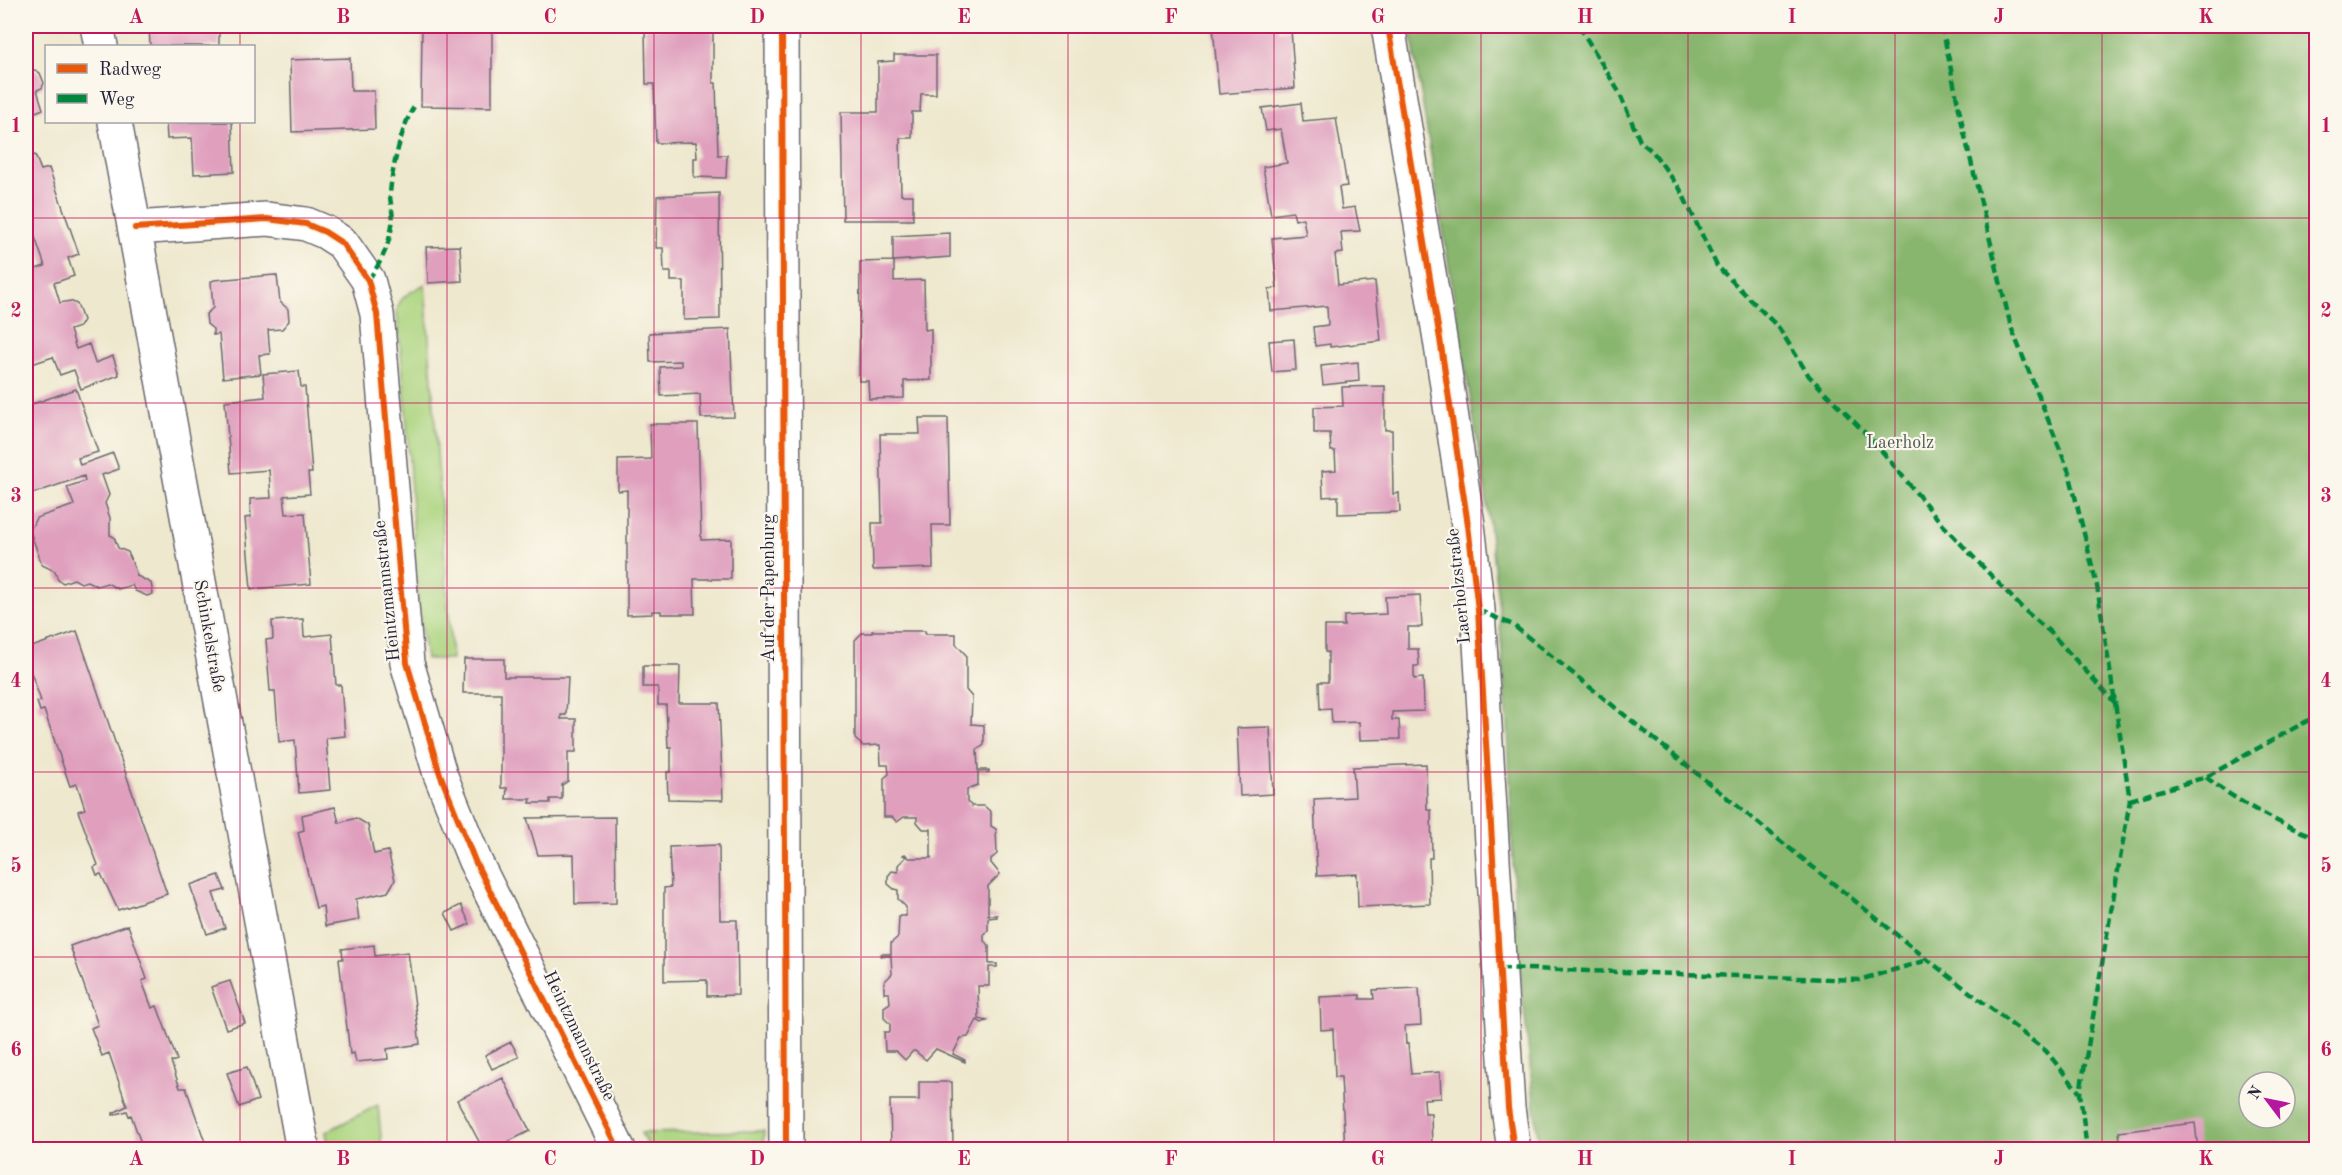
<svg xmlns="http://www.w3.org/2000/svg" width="2342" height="1175" font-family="'Old Standard TT',serif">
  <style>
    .green { fill: #acd47f; stroke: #677b5d; stroke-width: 1.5 }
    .forest { fill: #89b66e; stroke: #566c54; stroke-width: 1.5; fill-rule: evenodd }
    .building { fill: #df9fbd }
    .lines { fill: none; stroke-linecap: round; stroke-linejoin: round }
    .minor-casing { stroke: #69676e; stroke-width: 36 }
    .minor { stroke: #fff; stroke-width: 33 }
    .quiet { stroke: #00873e; stroke-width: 4.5; stroke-dasharray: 9 4.5; stroke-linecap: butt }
    .cycleway-casing { stroke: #fbf7ec; stroke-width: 10 }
    .cycleway { stroke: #e8590c; stroke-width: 6 }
    .grid { fill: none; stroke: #c2185b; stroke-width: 1.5; stroke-opacity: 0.55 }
    .labels { text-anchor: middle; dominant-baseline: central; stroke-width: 4.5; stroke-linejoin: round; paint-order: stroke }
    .park-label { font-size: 18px; fill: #4b574f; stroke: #fbf7ec }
    .street-label { font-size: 18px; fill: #22223b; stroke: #fbf7ec }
    .neatline { fill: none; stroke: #c2185b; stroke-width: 2 }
    .grid-label { font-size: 20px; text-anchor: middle; font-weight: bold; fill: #c2185b }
  </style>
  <rect width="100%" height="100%" fill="#fbf7ec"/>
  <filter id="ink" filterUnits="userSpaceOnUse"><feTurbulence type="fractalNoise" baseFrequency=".0167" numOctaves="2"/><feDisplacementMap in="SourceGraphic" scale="12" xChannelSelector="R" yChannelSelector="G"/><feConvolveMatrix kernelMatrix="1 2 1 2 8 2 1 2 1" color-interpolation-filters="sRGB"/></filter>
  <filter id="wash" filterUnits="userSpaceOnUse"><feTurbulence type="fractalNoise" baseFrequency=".008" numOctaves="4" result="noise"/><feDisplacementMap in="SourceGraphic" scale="24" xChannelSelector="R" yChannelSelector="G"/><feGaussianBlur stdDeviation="1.35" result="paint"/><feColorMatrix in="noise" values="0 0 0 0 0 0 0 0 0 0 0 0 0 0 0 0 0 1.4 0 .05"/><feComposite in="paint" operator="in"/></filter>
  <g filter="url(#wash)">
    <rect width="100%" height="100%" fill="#eee8ce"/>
    <path class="green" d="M425,284L452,659H426L418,604L405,394L397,312C398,296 413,291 425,284Z
      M378,1105L382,1149H329L326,1132Z
      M764,1131L763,1150L650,1149L641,1133Z"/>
    <path class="forest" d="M1410,26H2316V1149H1539L1515,924L1508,727L1498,601L1485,489ZM2249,1082H2285V1118H2249Z"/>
    <g id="blocks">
      <path class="building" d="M149,26H219V46H150Z
        M689,26H721V29H713V83H716L718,155H727L726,178L694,177V158H697L696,142L656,143L654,84H646L645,28H689Z
        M1213,26H1278V31L1291,29L1295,88L1219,94Z
        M422,27L492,28V107L421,106Z
        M894,55H936V94H921L920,112H912V138H900L901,195H913V220H843L841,112H878V62L894,61Z
        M26,58L31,72L35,70L40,73L44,83L42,88L37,90L43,109L26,116Z
        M350,58L351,91H374L375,129L292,132L290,60Z
        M1301,103L1303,121L1336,118L1347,186L1339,187L1342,209L1355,207L1360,231L1341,232L1343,253L1335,254L1338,285L1375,281L1381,341L1330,347V344L1315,346L1313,327L1328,325L1327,306L1271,311L1269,289L1277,288L1272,238L1306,235L1303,218L1295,220L1293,212L1271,215L1263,167L1287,163L1281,129L1266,131L1262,108Z
        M166,122H232L234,172L194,174L192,138L167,139Z
        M35,155L41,170L49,168L79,254L68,258L74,276L54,283L60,303L70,301L77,304L83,320L79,327L70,330L76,349L89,344L95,363L113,356L119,375L81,389L74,370L60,375L53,357L26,366V293L31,291L26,272L45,266L29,220L26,222V158Z
        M719,193L720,319L684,320V281H671V272H664L663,248H656L657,196Z
        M950,233V257L894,261V281L924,280L925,330L931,329V380L904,381V398L869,399L868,381H859L860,262L893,261V236Z
        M460,246L462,281L428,283L426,247Z
        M275,275L277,276L280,302L288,309L289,321L282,329L268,330L270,354L259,355L261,374L223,378L219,334L213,335V329L207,324L206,314L213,308L211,282L214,280Z
        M730,329L734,417L701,418L700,394L661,396L660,367L681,366V361L650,362L649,333Z
        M1294,339L1296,370L1272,372L1269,341Z
        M1358,362L1359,381L1323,385L1321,366Z
        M299,371L301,387H305L312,473H308L310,494L284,496L286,514L305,513L311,584L251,589L245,518L251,517L250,499L271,498L269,470L231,473L225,401L265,397L263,374Z
        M1385,386V430H1392L1393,494L1399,493L1400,512L1338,514V496L1323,497L1322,471L1336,470L1335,451H1331L1330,433H1314V407L1343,406L1342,387Z
        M76,389L98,452L78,458L80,465L113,453L119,469L102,475L109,495L105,503L110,518V535L114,537L118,548L128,552L137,576L151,583L153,594L147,596L135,591L132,585L118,589L107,583L97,586L87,581L81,583L74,579L63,583L58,580L55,571L42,565L30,531L36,518L74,505L67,487L85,481L84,476L26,496V406Z
        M919,418H948L950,525H932L933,568L873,570L872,523H882L880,434H920Z
        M650,424H698L701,540L731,539V579H694L695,614H661V611H652V614L627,615V490L618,491V460L651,459Z
        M1420,595L1422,627H1408V649H1418L1419,666H1414V679L1423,678L1424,711L1392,712V720H1399L1400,739L1360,740L1359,722L1332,723L1331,708L1320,709L1319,682H1328V652H1325V626H1344V616L1386,614L1385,597Z
        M303,619L304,637L332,634L336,685H341L345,736L326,738L330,790L299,793L295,740L279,742L275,691H270L266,640L273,639L272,621Z
        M77,631L167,894L118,910L101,874L97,875L94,867L98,865L78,811L85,809L77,784L70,786L44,710L40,711L37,702L41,701L26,658V649Z
        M872,631H925V634H956V644L966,655V690L972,697L971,724L984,725V745L977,750L978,770H989V772H978V785L967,789V802L972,806H984L991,812V826L996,829L997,854L991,859V863L1000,874L988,886V915H997V917L988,918V930L984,935V941L989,945V964H997V967H989V986H978L979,1019L987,1021L982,1023L977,1020L968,1037L961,1038L953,1054L965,1060V1062L936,1049L926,1060L915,1051H913L905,1060L896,1051H885L884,1032H890V1024L884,1018V1007L890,1003L889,993H884V982L892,974L891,956H881V954H891V943L898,937L899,916H906V907L898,899V890L894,889L888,884V876L892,871L898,872V865L906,857L903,855L905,854L909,858H931V829H923L917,822V817H904L897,822L892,817H884V778L889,774L888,765H881L880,745L863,746L855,739V640L862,633H872Z
        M464,659H504V677H568L566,715H561V719H576V752H568V781L562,785V799H550V803H530L531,799H506L507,788H501V693H463Z
        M643,666H680L679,703H719L723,800L668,799L667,772H671V747L668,748L666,705H658V687H643Z
        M1270,727L1273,794L1240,796L1237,728Z
        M1426,764L1427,810H1431L1432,858H1429L1430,904L1358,907L1357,874L1317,876L1314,799L1355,797L1353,767Z
        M335,807L339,823L356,818L368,825L374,854L388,851L395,880L388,892L356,899L359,920L325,926L323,906L316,908L298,832L304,830L302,815Z
        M615,817L616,903L575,904L574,854L538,855L527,818Z
        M719,845L720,920H737L738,995L707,996V980L664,981V888L671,887L669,847Z
        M219,875L225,890L213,893L225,928L207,934L190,885Z
        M461,905L470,924L454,931L445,913Z
        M128,925L147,979L142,981L152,1008L157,1006L177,1060L171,1062L180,1088H186L205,1142L200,1144L202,1149H143L131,1115L129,1116L127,1111L113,1115V1113L127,1106L109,1053L102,1056L91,1028L98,1025L70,946Z
        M374,945L375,956L408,952L420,1044L387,1049L388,1059L356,1062L354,1053L350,1054L339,959H343L342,949Z
        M230,981L245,1023L226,1029L211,987Z
        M1419,988L1421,1025L1405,1026L1406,1044L1408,1043L1411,1074L1440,1072L1441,1098L1424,1099L1425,1113H1431L1432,1149H1345L1341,1077H1335L1333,1029L1321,1030L1320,997L1360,995V999H1374L1373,990Z
        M511,1042L519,1057L492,1069L485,1055Z
        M247,1067L258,1100L239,1107L227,1073Z
        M503,1078L530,1131L493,1149H483L457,1100Z
        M919,1082H952L953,1149H891L890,1100H919Z
        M2195,1123L2198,1149H2121L2119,1132Z"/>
    </g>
  </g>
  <g filter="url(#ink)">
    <use href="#blocks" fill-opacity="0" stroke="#69676e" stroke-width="1.5"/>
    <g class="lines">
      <g class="minor-casing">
        <path id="minor" d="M97,26L101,46
          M782,26L786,1150
          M1388,26L1440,339L1468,525L1478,610L1508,1108L1514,1150
          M115,122L303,1150
          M135,228L267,219L306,224L325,232L342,243L368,280L377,314L407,663L440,774L475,861L619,1150"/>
      </g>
      <use href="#minor" class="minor"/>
      <path class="quiet" d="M1579,26L1619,92L1640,141L1653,152L1680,189L1717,266L1779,328L1809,376L1876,444L1942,524L2023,609L2050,632L2116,704
        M1942,26L1963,128L2011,327L2069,472L2097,586L2130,800L2080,1093L2087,1150
        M368,280C381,263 389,246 392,225C394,216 391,206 390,197C390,176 402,124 414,107
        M1478,610L1513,625L1928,960L2046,1051L2080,1093
        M2206,777C2234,800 2282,826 2316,837
        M2130,800L2206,777L2316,716
        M1500,968L1859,980L1928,960"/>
      <g class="cycleway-casing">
        <path id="cycleway" d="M782,26L786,1150
          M1388,26L1440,339L1468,525L1478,610L1508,1108L1514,1150
          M135,228L267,219L306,224L325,232L342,243L368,280L377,314L407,663L440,774L475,861L619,1150"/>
      </g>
      <use href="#cycleway" class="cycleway"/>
    </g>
  </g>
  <path class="grid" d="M240,26V46M447,26V1150M654,26V1150M861,26V1150M1068,26V1150M1274,26V1150M1481,26V1150M1688,26V1150M1895,26V1150M2102,26V1150M240,122V1150M26,218H2316M26,403H2316M26,588H2316M26,772H2316M26,957H2316"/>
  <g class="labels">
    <g class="park-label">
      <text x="1900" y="443">Laerholz</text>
    </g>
    <g class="street-label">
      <text transform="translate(1459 586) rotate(-96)">Laerholzstraße</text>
      <text transform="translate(769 588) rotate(-90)">Auf der Papenburg</text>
      <text transform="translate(387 591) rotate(-96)">Heintzmannstraße</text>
      <text transform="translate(209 636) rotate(80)">Schinkelstraße</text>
      <text transform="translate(579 1036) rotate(64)">Heintzmannstraße</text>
    </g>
  </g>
  <rect width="2342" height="1175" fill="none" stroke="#fbf7ec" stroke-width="66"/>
  <rect x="45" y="45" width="210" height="78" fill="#fbf7ec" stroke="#a4a2a5" stroke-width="1.5"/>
  <rect x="57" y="64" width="30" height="9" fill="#e8590c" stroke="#a4a2a5" stroke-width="1.5"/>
  <text x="99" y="75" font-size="18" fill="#22223b">Radweg</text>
  <rect x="57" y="94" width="30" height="9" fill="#00873e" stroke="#a4a2a5" stroke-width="1.5"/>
  <text x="99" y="105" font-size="18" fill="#22223b">Weg</text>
  <g transform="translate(2267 1100) rotate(302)"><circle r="28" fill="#fbf7ec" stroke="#a4a2a5" stroke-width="1.5"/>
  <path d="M0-4.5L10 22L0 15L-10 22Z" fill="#b5179e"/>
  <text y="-9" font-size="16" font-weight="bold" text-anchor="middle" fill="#22223b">N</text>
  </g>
  <rect x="33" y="33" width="2276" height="1109" class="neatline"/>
  <g class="grid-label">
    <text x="136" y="23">A</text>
    <text x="343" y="23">B</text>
    <text x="550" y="23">C</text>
    <text x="757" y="23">D</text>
    <text x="964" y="23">E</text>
    <text x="1171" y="23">F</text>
    <text x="1378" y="23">G</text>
    <text x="1585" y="23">H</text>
    <text x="1792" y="23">I</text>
    <text x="1999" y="23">J</text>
    <text x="2206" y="23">K</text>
    <text x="16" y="132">1</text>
    <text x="2326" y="132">1</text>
    <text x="16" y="317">2</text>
    <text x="2326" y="317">2</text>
    <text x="16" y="502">3</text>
    <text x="2326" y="502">3</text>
    <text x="16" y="687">4</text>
    <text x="2326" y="687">4</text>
    <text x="16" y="872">5</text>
    <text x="2326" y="872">5</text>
    <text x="16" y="1056">6</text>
    <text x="2326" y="1056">6</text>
    <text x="136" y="1165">A</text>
    <text x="343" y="1165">B</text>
    <text x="550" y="1165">C</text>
    <text x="757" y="1165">D</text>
    <text x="964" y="1165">E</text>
    <text x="1171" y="1165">F</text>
    <text x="1378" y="1165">G</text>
    <text x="1585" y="1165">H</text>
    <text x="1792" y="1165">I</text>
    <text x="1999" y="1165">J</text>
    <text x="2206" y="1165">K</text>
  </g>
</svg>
